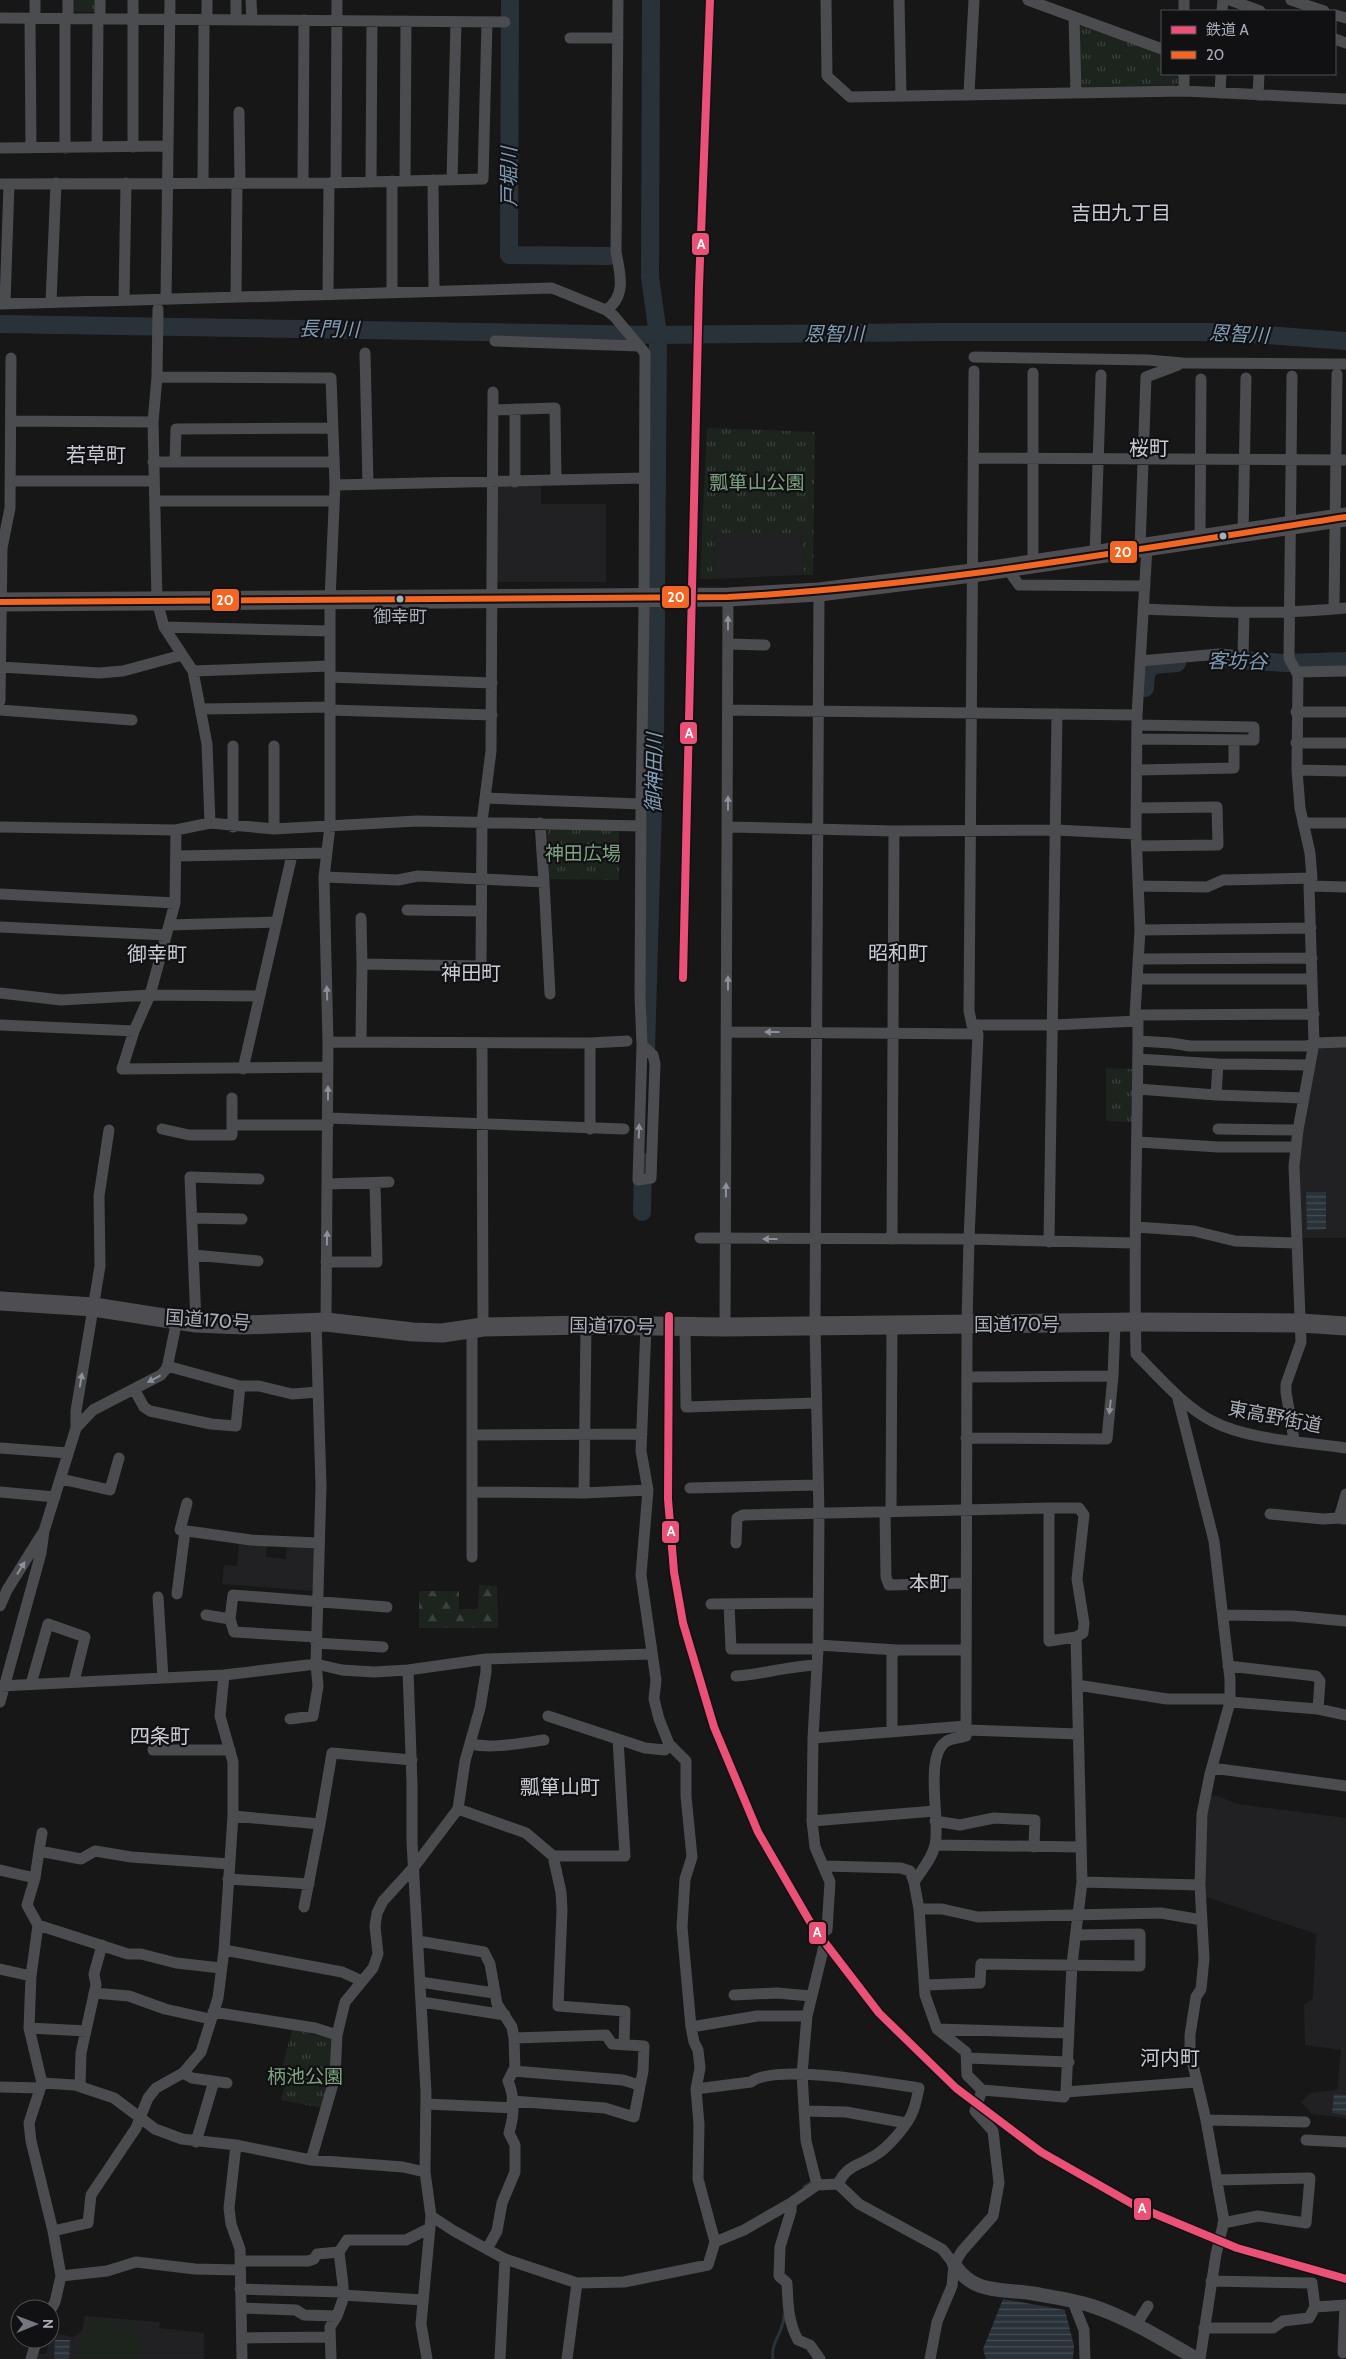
<svg xmlns="http://www.w3.org/2000/svg" width="1346" height="2359" font-family="Cabin,'Noto Sans JP',sans-serif">
  <style>
    .built { fill: #212123 }
    .green { fill: #1d241e }
    .forest { fill: url(#forest-firs) }
    .park { fill: url(#park-tufts) }
    .water { fill: url(#water-rules) }
    .lines { fill: none; stroke-linecap: round; stroke-linejoin: round }
    .stream { stroke: #2a3239; stroke-width: 3 }
    .river { stroke: #2a3239; stroke-width: 18 }
    .minor { stroke: #4b4c50; stroke-width: 11 }
    .tertiary { stroke: #4b4c50; stroke-width: 14 }
    .trunk { stroke: #4e4e52; stroke-width: 19 }
    .bus-1-casing { stroke: #111113; stroke-width: 10 }
    .bus-1 { stroke: #f26522; stroke-width: 6 }
    .rail-1-casing { stroke: #111113; stroke-width: 11 }
    .rail-1 { stroke: #eb5076; stroke-width: 8 }
    .oneway { fill: #8c9099 }
    .bus-dot { fill: #a8adb8; stroke: #111113; stroke-width: 2 }
    .labels { text-anchor: middle; dominant-baseline: central; stroke-width: 4.5; stroke-linejoin: round; paint-order: stroke }
    .bus-label { font-size: 18px; fill: #a8adb8; stroke: #111113 }
    .park-label { font-size: 19px; fill: #7fa381; stroke: #111113 }
    .street-label { font-size: 19px; fill: #a8adb8; stroke: #111113 }
    .water-label { font-size: 20px; font-style: italic; fill: #7f9bb3; stroke: #111113 }
    .neighbourhood-label { font-size: 20px; fill: #c9ccd4; stroke: #111113 }
    .line-badge { stroke: #111113; stroke-width: 2 }
    .badge-label { font-size: 14px; text-anchor: middle; font-weight: bold; fill: #fff }
  </style>
  <defs>
    <pattern id="forest-firs" width="22" height="20" patternUnits="userSpaceOnUse" patternTransform="scale(1.25)"><rect width="22" height="20" fill="#1d241e"/><path d="M5 1l3.5 6h-7zM16 11l3.5 6h-7z" fill="#3b413d"/></pattern>
    <pattern id="park-tufts" width="24" height="20" patternUnits="userSpaceOnUse" patternTransform="scale(1.25)"><rect width="24" height="20" fill="#1d241e"/><path d="M3 7l-1-3M5 7V3M7 7l1-3M15 17l-1-3M17 17v-4M19 17l1-3" fill="none" stroke="#3b413d"/></pattern>
    <pattern id="water-rules" width="6" height="5" patternUnits="userSpaceOnUse" patternTransform="scale(1.25)"><rect width="6" height="5" fill="#2a3239"/><path d="M0 2.5h6" fill="none" stroke="#464d54"/></pattern>
  </defs>
  <rect width="100%" height="100%" fill="#171717"/>
  <path class="built" d="M495,486H541V504H606V582H495Z
    M715,533H802L804,575L713,579Z
    M1346,1045V1238H1300L1297,1162L1317,1046Z
    M239,1542L267,1543L266,1557L286,1559L287,1546L316,1548L314,1591L222,1584L224,1565L237,1566Z
    M1210,1796H1218L1237,1804L1346,1818V2118L1312,2114L1301,2102L1310,2093L1337,2090L1341,2050L1305,2045L1304,2005L1313,1998L1316,1934L1206,1897L1205,1836Z
    M85,2316L160,2322L159,2328L204,2333V2359H37V2353L46,2354L50,2337L58,2334L74,2337L82,2330Z"/>
  <path class="green" d="M90,2319L136,2324V2336L145,2340L141,2359H78L81,2336L87,2333Z"/>
  <path class="forest" d="M479,1585L497,1586L498,1628H419V1591H459V1609H478Z"/>
  <path class="park" d="M71,0H98V12H71Z
    M1083,23L1162,52V74H1183V80L1175,85L1083,87L1078,81L1079,28Z
    M707,428L815,432L813,575H804L802,533H715L713,579H700Z
    M547,826L619,828V880L549,879Z
    M1106,1068L1133,1069L1132,1122L1106,1121Z
    M292,2029L332,2039L331,2065L323,2108L281,2100L284,2088L278,2086Z"/>
  <path class="water" d="M1306,1192H1326V1229L1307,1230Z
    M1334,2094L1346,2095V2115L1332,2113Z
    M1003,2299L1065,2310L1074,2346L1073,2359H986L983,2349Z
    M55,2340H70L69,2359H54Z"/>
  <g class="lines">
    <path class="stream" d="M804,2187L810,2183
      M773,2359C770,2342 785,2330 784,2315"/>
    <path class="river" d="M510,0L509,255L609,256
      M0,324L658,335L938,332H1227L1346,341
      M1223,659L1285,663L1346,661
      M1145,688L1146,673L1153,665L1177,663
      M646,1049L655,735L658,335L650,277L651,0
      M642,1212L643,1162"/>
    <path class="minor" d="M236,0V20
      M251,0L252,20
      M618,0L616,252C620,273 627,296 606,310L614,316L645,353L644,608L641,804L640,996L642,1045L638,1180L651,1178L655,1064L653,1055L642,1045
      M826,0L827,76L850,97L1184,91L1346,99
      M899,0L901,95
      M1028,0L1162,49
      M1230,0L1260,11
      M1291,0L1324,11
      M1184,11V0
      M1222,11L1223,0
      M1335,15L1346,18
      M1074,17L1076,93
      M0,18L505,22
      M30,18L31,148
      M35,18V0
      M68,19V0
      M100,19V0
      M207,19V0
      M570,38H618
      M1335,39L1346,43
      M1184,91V74
      M969,93L974,0
      M1220,93L1221,74
      M1258,95L1259,74
      M239,112L240,182
      M97,147L98,19
      M133,147V0
      M0,148L168,146
      M65,148V19
      M433,180L434,290
      M452,180L456,22
      M405,181L406,21
      M203,182L204,19
      M371,182L372,21
      M303,183L304,20
      M336,183L337,0
      M0,184L329,183L483,179L487,22
      M392,291V181
      M328,294L329,183
      M236,297L237,182
      M166,299L170,0
      M124,300L126,183
      M51,302L56,183
      M5,303L9,184
      M0,304L552,288L606,310
      M158,309L157,377L331,378L335,485L330,600V826L324,877L328,1042L326,1322
      M495,341L639,346
      M365,353L368,484
      M974,357L1148,360L1183,363L1346,364
      M974,371L969,1011L972,1025L978,1034L969,1239L1134,1243
      M1033,373V564
      M1292,376L1289,658L1298,675L1297,770L1300,808L1310,853L1312,878L1309,886L1314,1043L1298,1130L1294,1166L1301,1342L1286,1384V1392L1294,1440
      M157,377L153,422L157,601L164,627L193,671L207,744L210,823
      M493,410L555,408L556,480
      M11,421L153,422
      M973,458L1346,460
      M153,462H334
      M175,462L176,429L333,428
      M10,481H153
      M515,482V409
      M335,485L644,478
      M155,501H334
      M1243,534L1246,378
      M1200,540L1201,379
      M1147,547L1137,715L1136,834L1140,930L1135,1015L1138,1021C1138,1132 1133,1243 1136,1354C1159,1377 1184,1407 1214,1422C1249,1440 1306,1442 1346,1448
      M1140,548L1146,377L1178,365
      M1095,555L1101,375
      M1007,568L1019,585L1145,586
      M819,592L815,1326L819,1515L818,1649L813,1738L812,1821L815,1847L830,1882L827,1930
      M1144,609C1211,612 1279,615 1346,608
      M1334,609L1337,374
      M164,627L330,631
      M728,644L765,645
      M1140,661L1219,654L1243,656L1244,613
      M1,667L99,673L123,671L182,655
      M193,671L330,666
      M1296,672L1346,671
      M330,677L492,683
      M0,701L2,548L10,508L11,358
      M201,709L330,707
      M0,710L132,720
      M330,710L492,715
      M728,710L1137,715
      M1296,712H1346
      M1137,739L1254,740V727L1137,725
      M1296,743H1346
      M274,746V829
      M1137,770L1234,768V740
      M1297,770L1346,771
      M485,798L641,804
      M1136,808L1217,807L1218,845L1137,846
      M540,823L544,882
      M1303,823H1346
      M0,827L176,830L210,823L274,829L417,821L641,826
      M233,827V746
      M728,827L894,831L1056,830L1136,834
      M176,830L175,903L150,995L134,1031L122,1069L328,1067
      M176,856L325,853
      M324,877L398,880L418,876L544,882L550,994
      M1138,886L1207,887L1223,880L1312,878
      M1309,886L1346,887
      M0,894L175,903
      M407,910L481,911
      M361,918L362,964
      M169,925L277,922
      M0,927L166,935
      M1140,930L1311,928
      M1138,959L1312,958
      M1137,979H1312
      M0,993L61,1000L150,995L259,996
      M1135,1015L1314,1014
      M0,1025L134,1031
      M972,1025H1053L1138,1021
      M728,1032L978,1034
      M1138,1041L1171,1043L1190,1046H1307L1314,1043L1346,1042
      M328,1042L590,1043V1129
      M361,1042L362,964L481,966L482,822L491,751L493,392
      M482,1043L483,1327
      M590,1043L627,1041
      M1138,1059L1218,1064L1216,1095
      M1218,1064L1310,1065
      M243,1069L292,855
      M1138,1089L1216,1095L1304,1098
      M328,1118L624,1129
      M232,1125H328
      M162,1129L189,1135H232V1098
      M1218,1129L1298,1130
      M1138,1142L1218,1147H1296
      M327,1184L389,1182
      M192,1218L242,1219
      M1136,1227L1194,1231L1235,1241L1297,1243
      M700,1238L969,1239L967,1324L966,1736C960,1738 952,1738 947,1741C923,1755 941,1821 935,1845C932,1859 921,1871 914,1882L910,1871L901,1868L824,1866
      M892,1239L894,831
      M1049,1242L1057,714
      M194,1255L258,1261
      M326,1262H377L375,1183
      M196,1323L190,1177L259,1179
      M685,1327L686,1407L816,1403
      M725,1327L728,597
      M167,1366L240,1386H259L292,1394L318,1392
      M967,1377L1113,1376
      M134,1389L144,1407L150,1411L211,1424L236,1426L240,1386
      M1177,1395L1214,1541L1230,1679V1702L1210,1774L1202,1814L1200,1885L1204,1959L1201,1989L1196,1997L1190,2035V2052L1206,2120L1224,2221L1216,2254L1200,2359
      M76,1428L93,1410L161,1375L167,1368L177,1320
      M473,1435L642,1434
      M966,1438L1107,1439L1113,1376L1115,1324
      M0,1448L68,1453
      M61,1479L110,1490L119,1458
      M690,1488L818,1485
      M0,1492L55,1497
      M472,1492L584,1493L648,1490
      M584,1493L586,1325
      M187,1503L180,1530L251,1540L319,1543
      M1049,1508V1641L1076,1637
      M885,1512L886,1577L889,1585L966,1583
      M891,1512L892,1326
      M1270,1514L1323,1519L1339,1518
      M1344,1519L1339,1518L1346,1494
      M736,1543L737,1518L743,1515L1049,1508H1079L1084,1515L1077,1579L1084,1623L1083,1633L1076,1637L1082,1882L1072,1964L1066,2092L1064,2097L982,2090
      M472,1557V1328
      M177,1594L185,1531
      M158,1597L163,1678
      M711,1604L818,1603
      M729,1604L731,1649H818
      M0,1606L7,1590L42,1534
      M206,1615L230,1619L234,1632L316,1637
      M1223,1615L1293,1616L1346,1621
      M230,1619L233,1595L387,1607
      M316,1643L383,1647
      M818,1645L896,1650
      M1228,1666L1316,1676L1320,1681L1318,1709
      M408,1670L412,1783V1842L426,2092L425,2172L431,2216L421,2324L427,2359
      M736,1676C764,1674 789,1666 817,1665
      M31,1684L48,1624L85,1637L74,1681
      M1077,1685L1167,1699H1230
      M0,1686L224,1675L316,1664L342,1670L374,1672L408,1670L486,1659L651,1654
      M0,1702L41,1553L44,1531L76,1428V1411L100,1266L99,1196L109,1130
      M1230,1702L1318,1709L1346,1715
      M548,1716L645,1748L665,1750L669,1744
      M290,1719L313,1716L318,1686L316,1664L321,1486L316,1322
      M966,1730L1078,1734
      M892,1732V1655L896,1650H965
      M813,1738L966,1726
      M470,1744C494,1749 520,1743 544,1740
      M153,1750H230
      M1212,1768L1346,1786
      M458,1809L526,1833L553,1856L561,1892L562,1910L558,2006L625,2011L624,2044
      M233,1816L320,1824L332,1753L412,1760
      M812,1821L935,1811
      M935,1821L960,1825L994,1818L1035,1820L1034,1847
      M42,1833L39,1851L81,1859L95,1851L131,1857L229,1864
      M935,1845L1080,1847
      M553,1856H625L618,1739
      M0,1870L35,1878L27,1905L38,1925L31,1976L29,2028L42,2083L29,2123L31,2141L53,2231L61,2276L55,2302L50,2311
      M35,1878L39,1851
      M228,1879L309,1884
      M914,1882L919,1909L925,1995L937,2029L966,2052L967,2075L982,2090L975,2111L993,2131L999,2183L993,2216L962,2251L954,2264L952,2286L937,2322L930,2359
      M1082,1882L1200,1885
      M304,1907L320,1824
      M919,1909H942L978,1917L1161,1913L1202,1920
      M38,1925L128,1954H141L176,1963L221,1968
      M418,1941L484,1952L490,1964L497,2004L512,2027L514,2038L515,2070
      M224,1950L342,1972L362,1981
      M0,1969L31,1976
      M420,1982L494,1993
      M925,1985L980,1983L981,1964L1140,1966V1934L1076,1935
      M94,1993L129,1996L165,2009L210,2019
      M734,1995L777,1993L811,1996
      M422,2002L505,2015
      M213,2012L315,2028L337,2035
      M691,2027L757,2016H807
      M29,2028L86,2031
      M937,2029L1069,2033
      M968,2058L1069,2062
      M183,2073L192,2078L227,2083
      M42,2083L75,2085L114,2098L155,2129L182,2139L236,2145L311,2160L403,2167L425,2172
      M80,2086L81,2053L96,1985L94,1974L102,1945
      M0,2087L40,2088
      M696,2089L751,2082C775,2063 886,2083 919,2088C917,2096 916,2104 913,2111C908,2125 887,2149 874,2156C858,2166 847,2165 838,2184
      M1066,2092L1196,2082
      M512,2101L605,2108L634,2117L643,2071L644,2046L612,2044L606,2035L514,2038
      M426,2104L513,2108
      M804,2111L846,2112L906,2123
      M1206,2120L1305,2122
      M1306,2140L1346,2142
      M196,2142L214,2081
      M236,2145L229,2208L231,2224L240,2249L242,2359
      M311,2160L335,2077L337,2035L345,2002L373,1968L378,1954L375,1926L377,1913L383,1901L414,1867L458,1809L465,1761L480,1708L486,1672V1659
      M1217,2180L1310,2178L1306,2223L1258,2216L1223,2223
      M817,2185L806,2141L802,2074L807,2016L824,1946
      M791,2203V2211L780,2247L779,2276L787,2283C788,2304 788,2322 798,2340L810,2345L820,2359
      M431,2216L454,2231L505,2259L577,2283L624,2282L708,2265L715,2242L698,2179L699,2124L696,2089L700,2068L698,2050L694,2042L691,2027L682,1927L685,1879L692,1857L686,1796V1761L669,1744L659,1719L654,1699L656,1680L641,1575L648,1490L641,1451L646,1326
      M53,2231L88,2223L91,2195L136,2128L148,2098L156,2088L183,2073L201,2052L218,1998L224,1950L233,1816V1762L220,1716L224,1675
      M715,2242L744,2230L791,2203L817,2185L838,2184L859,2204L942,2249L954,2264
      M487,2249L497,2231L502,2203L515,2172V2145L509,2133C514,2116 515,2097 508,2081L513,2071L623,2080L639,2085
      M339,2252L347,2240H406L430,2228
      M240,2261H308L314,2259L317,2254L339,2252L343,2285V2299L337,2316L330,2327L331,2359
      M61,2276L107,2271L136,2262L195,2269L240,2270
      M1211,2281L1312,2283L1315,2307L1346,2305
      M240,2289L343,2292
      M343,2295L423,2300
      M1073,2302L1084,2330L1085,2359
      M241,2308L296,2310L304,2315L337,2316
      M1136,2325L1148,2306
      M1204,2328H1273L1283,2321L1309,2318L1315,2307
      M242,2338L330,2337
      M1343,2353L1345,2306
      M31,2359L37,2339
      M500,2359L505,2259
      M567,2359L577,2283"/>
    <path class="tertiary" d="M954,2264C974,2296 1004,2288 1036,2294C1054,2297 1074,2300 1092,2306C1129,2318 1163,2340 1197,2359"/>
    <path class="trunk" d="M0,602L728,597L819,592L972,573L1346,517
      M0,1301L94,1307L196,1323L244,1325L326,1322L413,1332L442,1333L483,1327L586,1325L725,1327L1135,1322L1301,1323L1346,1326"/>
    <g class="bus-1-casing">
      <path id="bus-1" d="M0,602L728,597C935,586 1141,548 1346,517"/>
    </g>
    <use href="#bus-1" class="bus-1"/>
    <g class="rail-1-casing">
      <path id="rail-1" d="M683,978L699,286L710,0
        M669,1316L668,1499L674,1572L683,1623L714,1727L758,1832L813,1927L879,2013L956,2088L1041,2152L1136,2206L1237,2248L1346,2279"/>
    </g>
    <use href="#rail-1" class="rail-1"/>
  </g>
  <defs><path id="oneway-solid" d="M-6-.8H1V-3.2L6.5 0L1 3.2V.8H-6Z" transform="scale(1.25)"/></defs>
  <g class="oneway">
    <use href="#oneway-solid" transform="translate(728 623) rotate(-90)"/>
    <use href="#oneway-solid" transform="translate(728 803) rotate(-90)"/>
    <use href="#oneway-solid" transform="translate(728 983) rotate(-90)"/>
    <use href="#oneway-solid" transform="translate(327 993) rotate(-92)"/>
    <use href="#oneway-solid" transform="translate(772 1032) rotate(-180)"/>
    <use href="#oneway-solid" transform="translate(328 1093) rotate(-90)"/>
    <use href="#oneway-solid" transform="translate(639 1131) rotate(-88)"/>
    <use href="#oneway-solid" transform="translate(726 1190) rotate(-89)"/>
    <use href="#oneway-solid" transform="translate(327 1238) rotate(-89)"/>
    <use href="#oneway-solid" transform="translate(770 1239) rotate(180)"/>
    <use href="#oneway-solid" transform="translate(154 1379) rotate(152)"/>
    <use href="#oneway-solid" transform="translate(81 1380) rotate(-80)"/>
    <use href="#oneway-solid" transform="translate(1110 1407) rotate(96)"/>
    <use href="#oneway-solid" transform="translate(21 1568) rotate(-58)"/>
  </g>
  <g class="bus-dot">
    <circle cx="1223" cy="536" r="4.5"/>
    <circle cx="400" cy="599" r="4.5"/>
  </g>
  <g class="labels">
    <g class="bus-label">
      <text x="400" y="617">御幸町</text>
    </g>
    <g class="park-label">
      <text x="757" y="482">瓢箪山公園</text>
      <text x="583" y="853">神田広場</text>
      <text x="305" y="2076">柄池公園</text>
    </g>
    <g class="street-label">
      <text transform="translate(208 1320) rotate(4)">国道170号</text>
      <text x="1017" y="1324">国道170号</text>
      <text transform="translate(612 1326) rotate(1)">国道170号</text>
      <text transform="translate(1275 1417) rotate(11)">東高野街道</text>
    </g>
    <g class="water-label">
      <text transform="translate(509 177) rotate(-90)">戸堀川</text>
      <text transform="translate(329 329) rotate(1)">長門川</text>
      <text x="834" y="334">恩智川</text>
      <text transform="translate(1239 334) rotate(3)">恩智川</text>
      <text transform="translate(1237 661) rotate(1)">客坊谷</text>
      <text transform="translate(654 773) rotate(-89)">御神田川</text>
    </g>
    <g class="neighbourhood-label">
      <text x="1121" y="213">吉田九丁目</text>
      <text x="1149" y="448">桜町</text>
      <text x="96" y="455">若草町</text>
      <text x="898" y="953">昭和町</text>
      <text x="157" y="954">御幸町</text>
      <text x="471" y="973">神田町</text>
      <text x="929" y="1583">本町</text>
      <text x="160" y="1736">四条町</text>
      <text x="560" y="1787">瓢箪山町</text>
      <text x="1170" y="2058">河内町</text>
    </g>
  </g>
  <g class="line-badge">
    <rect x="691" y="232" width="19" height="24" rx="5" fill="#eb5076"/>
    <rect x="1109" y="540" width="29" height="24" rx="5" fill="#f26522"/>
    <rect x="661" y="585" width="29" height="24" rx="5" fill="#f26522"/>
    <rect x="211" y="588" width="29" height="24" rx="5" fill="#f26522"/>
    <rect x="679" y="721" width="19" height="24" rx="5" fill="#eb5076"/>
    <rect x="661" y="1520" width="19" height="24" rx="5" fill="#eb5076"/>
    <rect x="808" y="1921" width="19" height="24" rx="5" fill="#eb5076"/>
    <rect x="1133" y="2197" width="19" height="24" rx="5" fill="#eb5076"/>
  </g>
  <g class="badge-label">
    <text x="701" y="249">A</text>
    <text x="1123" y="557">20</text>
    <text x="676" y="602">20</text>
    <text x="225" y="605">20</text>
    <text x="689" y="738">A</text>
    <text x="671" y="1536">A</text>
    <text x="817" y="1937">A</text>
    <text x="1142" y="2213">A</text>
  </g>
  <rect x="1161" y="10" width="175" height="65" fill="#111113" stroke="#4d4f55"/>
  <rect x="1171" y="26" width="25" height="8" fill="#eb5076" stroke="#4d4f55"/>
  <text x="1206" y="35" font-size="15" fill="#a8adb8">鉄道 A</text>
  <rect x="1171" y="51" width="25" height="8" fill="#f26522" stroke="#4d4f55"/>
  <text x="1206" y="60" font-size="15" fill="#a8adb8">20</text>
  <g transform="translate(35 2324) rotate(89)"><circle r="24" fill="#111113" stroke="#4d4f55"/>
  <path d="M0-4L9 19L0 12L-9 19Z" fill="#757880"/>
  <text y="-8" font-size="14" font-weight="bold" text-anchor="middle" fill="#a8adb8">N</text>
  </g>
</svg>
